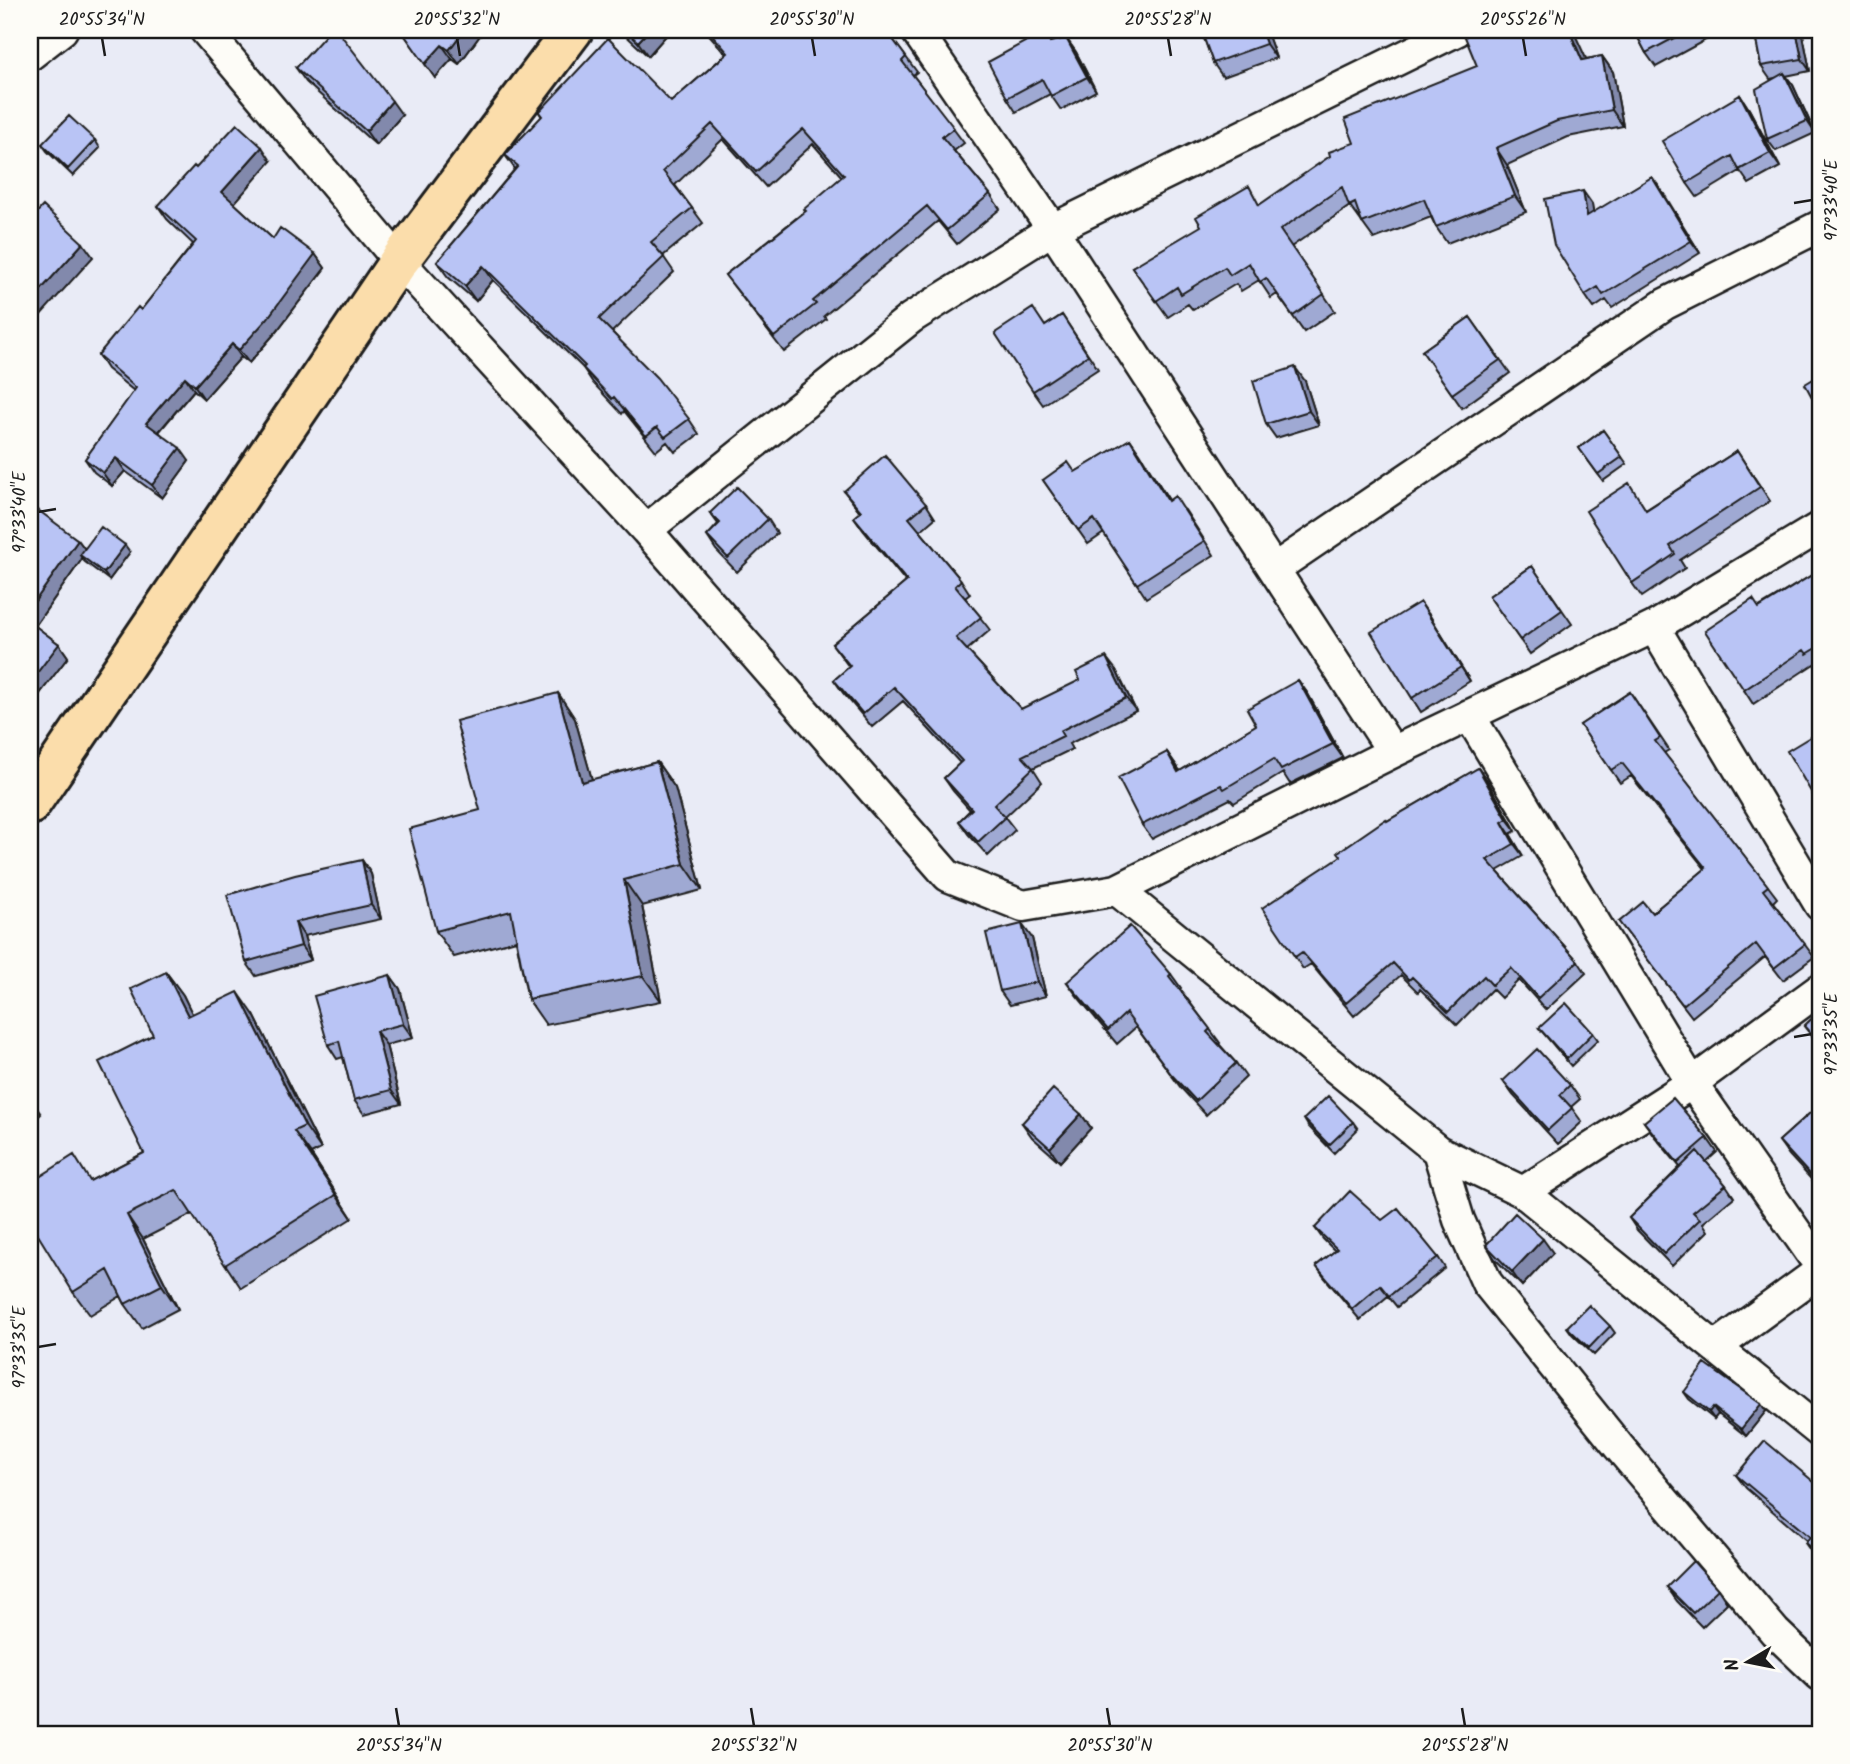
<svg xmlns="http://www.w3.org/2000/svg" width="1850" height="1764" font-family="Kalam,sans-serif">
  <style>
    .lines { fill: none; stroke-linecap: round; stroke-linejoin: round }
    .minor-casing { stroke: #1c1c1c; stroke-width: 35 }
    .trunk-casing { stroke: #1c1c1c; stroke-width: 44 }
    .minor { stroke: #fdfcf7; stroke-width: 30 }
    .trunk { stroke: #fbddab; stroke-width: 38 }
    .wall { fill: #9fa9d3; stroke: #1c1c1c; stroke-width: 2 }
    .shaded-wall { fill: #8289ac; stroke: #1c1c1c; stroke-width: 2 }
    .building { fill: #b9c4f5; stroke: #1c1c1c; stroke-width: 2 }
    .ticks { fill: none; stroke: #1c1c1c; stroke-width: 2.5 }
    .neatline { fill: none; stroke: #1c1c1c; stroke-width: 2.5 }
    .ticks-label { font-size: 18px; text-anchor: middle; fill: #1c1c1c }
  </style>
  <rect width="100%" height="100%" fill="#e9ebf6"/>
  <filter id="ink" filterUnits="userSpaceOnUse"><feTurbulence type="fractalNoise" baseFrequency=".0143" numOctaves="2"/><feDisplacementMap in="SourceGraphic" scale="14" xChannelSelector="R" yChannelSelector="G"/><feConvolveMatrix kernelMatrix="1 2 1 2 8 2 1 2 1" color-interpolation-filters="sRGB"/></filter>
  <g filter="url(#ink)">
    <g class="lines">
      <g class="minor-casing">
        <path id="minor" d="M205,30L399,261L646,530L948,876L1023,906L1117,890L1393,752L1654,627L1820,527
          M916,30L1047,221L1393,752
          M30,55L62,30
          M646,530L911,318L1053,229L1458,30
          M1274,569L1665,304L1820,226
          M1654,627L1820,905
          M1469,715L1692,1083L1820,1266
          M1117,890L1438,1151L1523,1192L1820,1432
          M1438,1151L1459,1220L1487,1283L1619,1447L1775,1632L1820,1675
          M1523,1192L1692,1083L1820,989
          M1717,1346L1820,1271"/>
      </g>
      <g class="trunk-casing">
        <path id="trunk" d="M30,805L399,261L573,30"/>
      </g>
      <use href="#minor" class="minor"/>
      <use href="#trunk" class="trunk"/>
    </g>
    <path class="wall" d="M401,30H484L459,64L452,59L435,78Z
      M620,30H671L648,56Z
      M705,30H886L917,72L913,75L964,143L954,151L990,194L1000,209L957,244L938,221L824,316L826,319L784,352L725,275L805,211L842,177L813,144L766,187L723,139L675,185L703,223L663,256L674,272L612,332L689,419L699,434L675,452L667,442L656,451L624,411L622,414L593,383L583,368L493,280L476,301L448,277L437,262L515,169L505,155L542,117L539,112L671,102L726,54Z
      M1201,30H1266L1276,58L1223,77L1213,63Z
      M1634,30H1707L1711,37L1656,67L1646,53Z
      M1754,30H1802L1810,71L1786,76L1793,85L1815,133L1776,151L1767,139L1775,78L1770,79L1761,66Z
      M1045,31L1052,42L1066,38L1076,52L1096,91L1061,110L1050,94L1016,112L1007,98Z
      M1602,56L1613,72L1623,126L1568,137L1507,165L1526,212L1447,243L1436,227L1431,217L1374,239L1350,206L1291,247L1335,311L1304,332L1277,294L1271,298L1259,280L1241,291L1236,284L1193,310L1188,304L1168,317L1132,267L1261,204L1586,59Z
      M296,68L402,115L376,145L306,82Z
      M1740,95L1749,109L1780,167L1749,184L1740,171L1697,197L1687,183Z
      M95,140L100,148L73,176L47,151L42,144Z
      M271,161L234,203L273,239L315,254L325,268L276,332L249,363L241,357L204,399L194,390L159,432L189,461L162,498L125,471L112,486L94,472L85,459L134,391L107,369L98,355L141,310L193,244L167,219L158,206L196,168Z
      M1652,177L1700,253L1612,308L1606,300L1594,308L1585,295L1592,204L1593,213Z
      M1062,315L1098,369L1043,405L1033,391L1045,326Z
      M1470,317L1510,373L1462,408L1422,351Z
      M1305,381L1319,425L1276,438L1266,424Z
      M1603,430L1627,464L1603,481L1579,448Z
      M1130,439L1169,500L1185,510L1214,555L1146,598L1104,533L1088,544L1043,480L1075,472Z
      M1737,451L1770,501L1680,560L1685,568L1642,597L1632,583L1647,509Z
      M844,491L926,504L935,518L920,531L961,580L970,594L965,598L990,630L967,650L1021,709L1116,670L1136,711L1069,744L1072,749L1033,768L1042,782L1005,817L1015,830L988,856L968,834L959,821L970,810L953,791L944,778L960,763L903,701L872,727L843,693L834,680L849,667L832,644L906,582L863,530L854,517L860,512Z
      M30,508L78,540L85,549L130,552L109,580L85,562L82,559L35,626L59,644L68,657L35,700L30,696Z
      M710,513L768,519L777,533L737,572L716,550L707,536L718,524Z
      M1532,566L1572,624L1530,654L1489,596Z
      M1820,570V666L1817,668L1814,664L1753,704L1744,690L1759,607Z
      M1430,616L1470,681L1421,712L1412,698Z
      M1298,680L1308,694L1343,758L1290,784L1283,773L1234,803L1230,799L1152,839L1142,825L1167,752L1180,771L1256,725Z
      M1630,692L1669,750L1664,753L1768,886L1777,898L1773,902L1814,957L1783,980L1765,957L1692,1017L1619,922L1652,913L1705,869L1631,776L1620,783L1580,725Z
      M558,693L575,719L592,780L657,762L675,788L702,890L642,906L661,1001L546,1025L528,999L516,940L454,957L436,931L480,810Z
      M1478,768L1487,780L1516,831L1510,834L1523,856L1497,871L1578,961L1586,973L1546,1010L1519,980L1501,998L1492,989L1457,1025L1420,989L1418,992L1401,975L1354,1016L1311,964L1303,969L1295,957L1341,856L1387,821Z
      M362,860L371,874L381,919L304,936L311,960L256,976L246,962Z
      M1032,938L1046,996L1010,1005L1000,991Z
      M166,972L183,995L192,1014L254,1015L321,1149L311,1154L352,1218L241,1288L192,1214L143,1239L178,1309L142,1328L125,1304L121,1296L90,1315L73,1292L92,1180L144,1153L153,1035Z
      M1171,974L1181,988L1180,989L1220,1043L1219,1044L1236,1063L1246,1077L1206,1115L1181,1088L1136,1027L1117,1044L1077,996L1067,982Z
      M390,975L400,989L413,1038L386,1045L401,1104L364,1114L354,1100L343,1057L337,1059L328,1045Z
      M1820,1011V1047L1804,1026Z
      M1539,1028L1593,1033L1598,1040L1571,1066Z
      M1503,1081L1570,1085L1580,1099L1571,1107L1582,1122L1558,1144L1513,1095Z
      M30,1098L41,1114L30,1124Z
      M1820,1104V1189L1789,1155L1779,1141Z
      M1081,1114L1091,1128L1060,1162L1032,1137L1022,1123Z
      M1304,1119L1353,1122L1358,1129L1334,1153L1308,1126Z
      M1644,1122L1707,1138L1717,1152L1706,1162L1726,1185L1734,1197L1703,1223L1708,1231L1672,1266L1637,1230L1629,1218L1680,1167L1654,1136Z
      M1382,1220L1438,1257L1445,1268L1397,1307L1388,1296L1360,1320L1324,1277L1316,1266L1335,1251L1323,1239L1315,1228Z
      M1486,1245L1553,1253L1522,1286L1495,1259Z
      M1610,1326L1615,1333L1594,1355L1572,1334L1567,1327Z
      M1684,1392L1766,1411L1746,1436L1718,1414L1714,1419L1689,1399Z
      M1736,1475L1820,1487V1561L1815,1557L1805,1543L1807,1541L1746,1488Z
      M1667,1587L1718,1589L1727,1603L1702,1627L1677,1601Z"/>
    <path class="shaded-wall" d="M464,30H484L459,64L449,50Z
      M649,30H671L648,56L638,42Z
      M1261,30H1266L1276,58L1266,44Z
      M1569,30H1573L1594,76L1582,60Z
      M1796,30H1802L1810,71L1802,59Z
      M1066,38L1076,52L1096,91L1087,77Z
      M442,45L452,59L435,78L425,64Z
      M1602,56L1613,72L1623,126L1612,110Z
      M1784,73L1793,85L1815,133L1807,121Z
      M1740,95L1749,109L1780,167L1770,153Z
      M392,101L402,115L376,145L366,131Z
      M262,147L271,161L232,206L222,192Z
      M1496,148L1507,165L1526,212L1515,196Z
      M1652,177L1661,189L1700,253L1691,241Z
      M1583,191L1592,204L1596,229L1587,216Z
      M83,243L93,257L30,327V302Z
      M315,254L325,268L276,332L249,363L239,350Z
      M483,266L493,280L476,301L465,286Z
      M232,344L241,357L204,399L195,386Z
      M1295,367L1305,381L1319,425L1309,411Z
      M185,377L194,390L155,436L146,423Z
      M1130,439L1140,453L1178,515L1168,501Z
      M180,448L189,461L162,498L152,485Z
      M116,458L125,471L112,486L103,473Z
      M78,540L87,552L80,555L82,559L32,630L30,626V608Z
      M125,545L130,552L109,580L104,573Z
      M1420,602L1430,616L1470,681L1461,667Z
      M59,644L68,657L35,700L30,692V682Z
      M1106,657L1116,670L1136,711L1126,698Z
      M1298,680L1308,694L1343,758L1333,744Z
      M558,693L575,719L600,808L582,782Z
      M1167,752L1177,766L1188,786L1178,772Z
      M657,762L675,788L702,890L684,864Z
      M1478,768L1487,780L1516,831L1507,819Z
      M1502,822L1510,834L1523,856L1514,844Z
      M362,860L371,874L381,919L371,905Z
      M624,880L642,906L661,1001L643,976Z
      M295,922L304,936L311,960L301,946Z
      M1022,924L1032,938L1046,996L1037,982Z
      M166,972L183,995L205,1040L188,1016Z
      M390,975L400,989L413,1038L403,1024Z
      M238,992L254,1015L321,1149L305,1126Z
      M376,1031L386,1045L401,1104L391,1090Z
      M1081,1114L1091,1128L1060,1162L1050,1148Z
      M294,1131L311,1154L352,1218L336,1195Z
      M127,1215L143,1239L178,1309L162,1285Z
      M1543,1239L1553,1253L1522,1286L1512,1272Z
      M1761,1404L1766,1411L1746,1436L1741,1429Z
      M1713,1407L1718,1414L1714,1419L1709,1412Z"/>
    <path class="building" d="M330,30H337L392,101L366,131L296,68Z
      M401,30H464L449,50L442,45L425,64Z
      M625,30H649L638,42Z
      M708,30H886L906,57L902,61L954,128L942,137L990,194L947,230L927,206L813,301L816,304L774,337L725,275L806,211L804,209L844,175L803,129L756,172L712,124L663,171L692,208L651,242L664,257L599,319L657,378L689,419L665,437L657,427L646,436L614,397L612,399L583,368L585,366L483,266L465,286L437,262L518,166L505,155L542,116L539,112L608,38L671,102L728,53Z
      M1201,30H1261L1266,44L1213,63Z
      M1469,30H1569L1582,60L1602,56L1612,110L1557,121L1496,148L1515,196L1436,227L1424,199L1362,223L1355,203L1349,206L1342,187L1280,230L1324,294L1293,316L1266,278L1260,282L1249,263L1230,275L1225,267L1181,294L1177,287L1156,301L1132,267L1201,226L1196,217L1249,186L1259,205L1330,156L1329,152L1354,143L1345,119L1477,66L1463,32Z
      M1634,30H1689L1646,53Z
      M1754,30H1796L1802,59L1761,66Z
      M1045,31L1050,42L1066,38L1087,77L1051,96L1042,79L1007,98L988,62Z
      M1784,73L1807,121L1767,139L1756,89Z
      M1740,95L1770,153L1739,170L1732,156L1687,183L1662,141Z
      M69,116L95,140L68,169L42,144Z
      M237,124L262,147L222,192L273,239L280,228L315,254L267,319L239,350L232,344L195,386L185,377L146,423L180,448L152,485L116,458L103,473L85,459L136,388L98,355L138,307L141,310L196,241L158,206L194,166L196,168Z
      M1652,177L1691,241L1603,295L1598,287L1585,295L1554,245L1545,199L1583,191L1587,216Z
      M43,206L83,243L30,302V220Z
      M1033,308L1045,326L1062,315L1088,355L1033,391L995,333Z
      M1470,317L1500,360L1452,394L1422,351Z
      M1295,367L1309,411L1266,424L1253,381Z
      M1820,375V412L1805,384Z
      M1603,430L1622,457L1598,474L1579,448Z
      M1130,439L1168,501L1175,496L1204,541L1137,584L1094,519L1078,530L1043,480L1068,462L1075,472Z
      M1737,451L1760,487L1670,546L1675,554L1632,583L1586,511L1629,483L1646,510Z
      M885,455L926,504L909,518L961,580L955,586L981,617L956,638L1021,709L1080,680L1076,672L1106,657L1126,698L1060,731L1063,736L1022,756L1033,768L994,805L1005,817L978,842L959,821L972,809L944,778L962,761L894,687L863,714L834,680L850,666L832,644L907,581L854,517L861,511L844,491Z
      M737,487L768,519L728,558L707,536L720,523L710,513Z
      M34,507L78,540L30,608V508L32,510Z
      M101,527L125,545L104,573L80,555Z
      M1532,566L1562,610L1520,640L1489,596Z
      M1820,570V646L1807,654L1804,650L1744,690L1705,631L1753,599L1759,608Z
      M1420,602L1461,667L1412,698L1371,632Z
      M30,622L59,644L30,682Z
      M1298,680L1333,744L1281,770L1274,759L1224,789L1221,785L1142,825L1118,778L1167,752L1178,772L1256,725L1247,709Z
      M1630,692L1660,738L1655,741L1768,886L1763,890L1805,944L1774,968L1756,944L1683,1005L1619,922L1643,902L1652,913L1706,868L1622,763L1611,770L1580,725Z
      M558,693L582,782L657,762L684,864L624,880L643,976L528,999L511,911L436,931L409,829L480,810L456,721Z
      M1820,731V807L1787,751Z
      M1478,768L1507,819L1502,822L1514,844L1487,860L1578,961L1538,998L1511,968L1492,985L1484,976L1448,1012L1412,977L1409,980L1393,963L1346,1003L1302,952L1295,957L1262,908L1341,856L1338,852L1386,819L1387,821Z
      M362,860L371,905L295,922L301,946L246,962L227,895L295,875Z
      M1022,924L1037,982L1000,991L986,933Z
      M1130,926L1171,974L1169,976L1210,1029L1207,1032L1236,1063L1196,1101L1171,1074L1126,1013L1108,1030L1067,982Z
      M166,972L188,1016L238,992L305,1126L294,1131L336,1195L225,1265L176,1190L127,1215L162,1285L125,1304L108,1270L73,1292L30,1222V1183L74,1155L90,1181L144,1153L99,1062L153,1035L131,989Z
      M390,975L403,1024L376,1031L391,1090L354,1100L339,1041L328,1045L314,996Z
      M1566,1003L1593,1033L1567,1059L1539,1028Z
      M1820,1011V1044L1804,1026Z
      M1537,1049L1570,1085L1560,1095L1572,1108L1548,1130L1503,1081Z
      M1053,1089L1081,1114L1050,1148L1022,1123Z
      M1328,1096L1353,1122L1329,1145L1304,1119Z
      M1673,1098L1707,1138L1678,1163L1644,1122Z
      M1820,1104V1186L1779,1141Z
      M1697,1151L1726,1185L1693,1212L1700,1219L1664,1254L1629,1218Z
      M1350,1191L1382,1220L1398,1208L1438,1257L1389,1296L1380,1285L1352,1309L1316,1266L1337,1249L1315,1228Z
      M1515,1213L1543,1239L1512,1272L1486,1245Z
      M1589,1305L1610,1326L1589,1348L1567,1327Z
      M1705,1364L1761,1404L1741,1429L1713,1407L1709,1412L1684,1392Z
      M1765,1441L1820,1487V1555L1805,1543L1810,1537L1736,1475Z
      M1693,1561L1718,1589L1693,1613L1667,1587Z"/>
  </g>
  <path class="ticks" d="M102,38L105,56M457,38L460,56M812,38L815,56M1168,38L1171,56M1523,38L1526,56M1794,203L1812,200M38,512L56,509M1794,1037L1812,1034M38,1347L56,1344M396,1708L399,1726M751,1708L754,1726M1107,1708L1110,1726M1462,1708L1465,1726"/>
  <rect width="1850" height="1764" fill="none" stroke="#fdfcf7" stroke-width="77"/>
  <g transform="translate(1748 1662) rotate(260)" stroke="#fdfcf7" stroke-width="5" paint-order="stroke">
  <path d="M0-5L12 26L0 18L-12 26Z" fill="#1c1c1c"/>
  <text y="-10" font-size="19" font-weight="bold" text-anchor="middle" fill="#1c1c1c">N</text>
  </g>
  <rect x="38" y="38" width="1774" height="1688" class="neatline"/>
  <g class="ticks-label">
    <text x="102" y="25">20°55'34"N</text>
    <text x="457" y="25">20°55'32"N</text>
    <text x="812" y="25">20°55'30"N</text>
    <text x="1168" y="25">20°55'28"N</text>
    <text x="1523" y="25">20°55'26"N</text>
    <text transform="translate(1831 200) rotate(-90)" y="6">97°33'40"E</text>
    <text transform="translate(19 512) rotate(-90)" y="6">97°33'40"E</text>
    <text transform="translate(1831 1034) rotate(-90)" y="6">97°33'35"E</text>
    <text transform="translate(19 1347) rotate(-90)" y="6">97°33'35"E</text>
    <text x="399" y="1751">20°55'34"N</text>
    <text x="754" y="1751">20°55'32"N</text>
    <text x="1110" y="1751">20°55'30"N</text>
    <text x="1465" y="1751">20°55'28"N</text>
  </g>
</svg>
